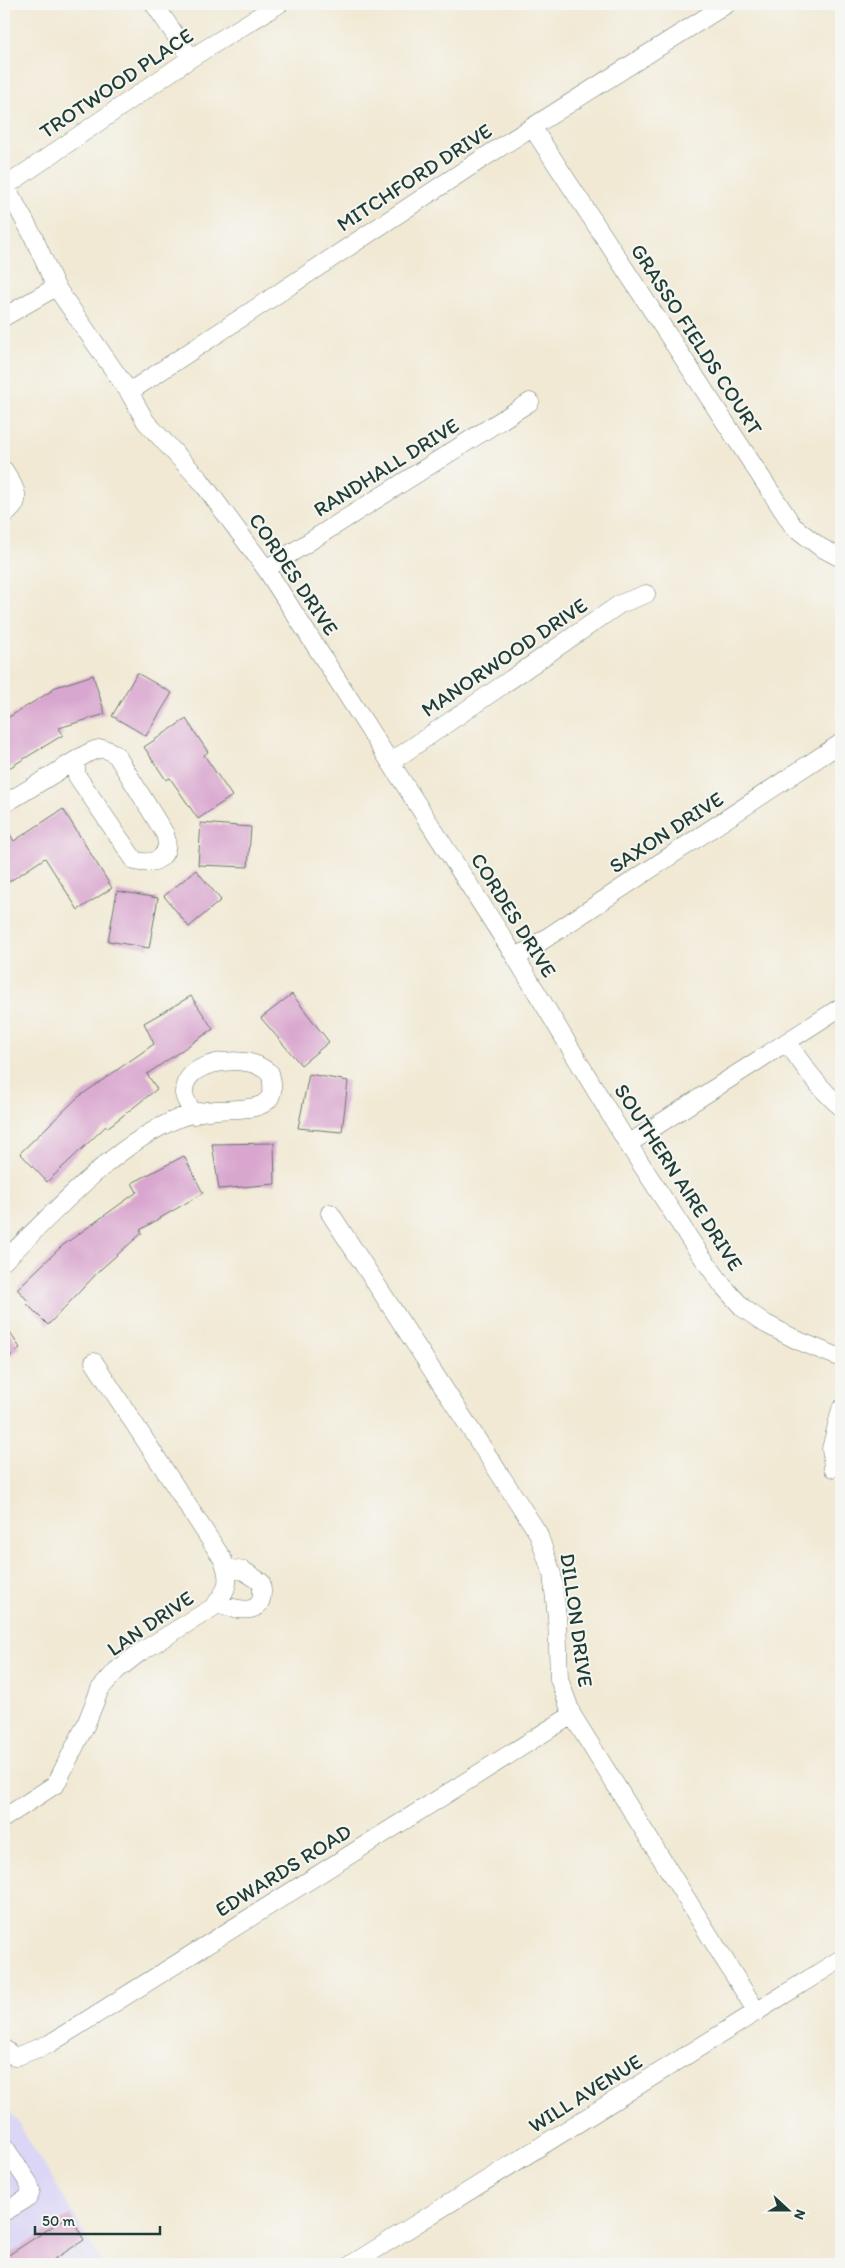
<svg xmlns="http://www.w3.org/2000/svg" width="845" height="2268" font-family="Itim,sans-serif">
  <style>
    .built { fill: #dcd6f6 }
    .building { fill: #d9a6cf }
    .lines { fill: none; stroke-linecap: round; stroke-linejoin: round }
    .minor-casing { stroke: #68796c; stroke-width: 19 }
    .minor { stroke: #fff; stroke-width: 18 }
    .labels { text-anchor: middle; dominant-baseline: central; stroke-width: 4; stroke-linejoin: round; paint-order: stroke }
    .street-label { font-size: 21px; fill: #1f3d34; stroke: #f6f6f2 }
  </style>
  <rect width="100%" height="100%" fill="#f6f6f2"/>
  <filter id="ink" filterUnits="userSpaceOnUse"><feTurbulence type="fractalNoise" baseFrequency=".02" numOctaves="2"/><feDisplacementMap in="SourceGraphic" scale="10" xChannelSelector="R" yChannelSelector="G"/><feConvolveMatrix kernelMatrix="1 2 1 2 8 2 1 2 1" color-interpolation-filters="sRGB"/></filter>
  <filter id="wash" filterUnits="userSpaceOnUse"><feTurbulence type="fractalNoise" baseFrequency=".0096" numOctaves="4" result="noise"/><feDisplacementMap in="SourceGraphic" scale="20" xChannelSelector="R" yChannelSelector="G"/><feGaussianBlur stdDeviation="1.12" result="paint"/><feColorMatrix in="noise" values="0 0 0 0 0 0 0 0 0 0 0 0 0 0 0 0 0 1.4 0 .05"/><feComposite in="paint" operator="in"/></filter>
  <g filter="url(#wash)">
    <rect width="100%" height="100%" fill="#f1e9d4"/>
    <path class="built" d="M4,2100L61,2193L103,2264H4Z"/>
    <g id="blocks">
      <path class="building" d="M137,673L172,693L146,736L112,716Z
        M93,675L105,714L59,728L63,735L4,771V720L53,690V688Z
        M186,719L208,752L204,755L232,796L198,819L170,778L166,780L144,747Z
        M63,809L112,888L78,910L45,858L4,885V825L14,841Z
        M201,823L251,827L248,867L198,865Z
        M196,870L221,900L189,927L164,896Z
        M117,891L158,898L149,948L108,941Z
        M292,994L329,1042L301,1065L261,1018Z
        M191,996L213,1029L147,1074L157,1089L107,1128L106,1126L47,1182L20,1153L77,1098L154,1044L144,1023Z
        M309,1074L348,1081L342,1132L298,1128Z
        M274,1143L275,1184L219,1189L212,1144Z
        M184,1156L203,1193L140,1230L142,1233L101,1269L48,1325L27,1304L29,1302L17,1289L62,1246L137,1192L132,1183Z
        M4,1324L20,1348L4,1361Z
        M70,2215L84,2240L47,2264H4V2258Z"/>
    </g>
  </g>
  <g filter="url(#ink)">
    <use href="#blocks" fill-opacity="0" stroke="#68796c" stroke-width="1"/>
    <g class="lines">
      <g class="minor-casing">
        <path id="minor" d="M154,4L191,58
          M532,127L793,526L820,547L841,558
          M4,183L33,236L56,287L129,392L146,422L201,481L266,569L516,958L628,1144L693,1244L723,1286L743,1308L766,1324L799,1341L841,1358
          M6,186L191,58L279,4
          M4,317L56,287
          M129,392L480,160L727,4
          M4,470C14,486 26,501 4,515
          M266,569L530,402
          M391,762L620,604L646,594
          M4,804C26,791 49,777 71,763C79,759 90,750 99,749C106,748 112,752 117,756L165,834C172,856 156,866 135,861L77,776L75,761
          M516,958L841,743
          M787,1042C804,1067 819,1088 841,1107
          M628,1144L841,1007
          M330,1213L538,1533L552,1574L557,1617L559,1679L572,1715L757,2012
          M4,1261C56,1211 112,1146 179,1118C189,1114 205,1111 216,1110C244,1108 282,1114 270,1073C266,1070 261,1067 257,1065C235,1056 182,1062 184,1094C185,1100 191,1109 194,1115
          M833,1468L831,1449L841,1409
          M216,1604C239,1610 268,1619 261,1582L244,1571L226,1568
          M4,1818L56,1784L86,1724L100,1689L117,1670L139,1653L212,1608C228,1591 232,1580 222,1558L94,1362
          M4,2049L15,2057L49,2044L572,1715
          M4,2146L28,2182L31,2190L28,2198L4,2212
          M352,2264L841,1959"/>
      </g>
      <use href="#minor" class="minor"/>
    </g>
  </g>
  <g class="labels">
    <g class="street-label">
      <text transform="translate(116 83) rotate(-34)">TROTWOOD PLACE</text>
      <text transform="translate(414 177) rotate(-33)">MITCHFORD DRIVE</text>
      <text transform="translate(697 339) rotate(57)">GRASSO FIELDS COURT</text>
      <text transform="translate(386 467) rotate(-32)">RANDHALL DRIVE</text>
      <text transform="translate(294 574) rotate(56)">CORDES DRIVE</text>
      <text transform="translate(504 657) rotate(-34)">MANORWOOD DRIVE</text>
      <text transform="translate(666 832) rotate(-33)">SAXON DRIVE</text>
      <text transform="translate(514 915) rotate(58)">CORDES DRIVE</text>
      <text transform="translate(679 1177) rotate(57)">SOUTHERN AIRE DRIVE</text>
      <text transform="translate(577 1620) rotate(82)">DILLON DRIVE</text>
      <text transform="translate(150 1623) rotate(-34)">LAN DRIVE</text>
      <text transform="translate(283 1870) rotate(-32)">EDWARDS ROAD</text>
      <text transform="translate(585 2093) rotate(-32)">WILL AVENUE</text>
    </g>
  </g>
  <rect width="845" height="2268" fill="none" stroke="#f6f6f2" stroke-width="20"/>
  <g transform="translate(788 2210) rotate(111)" stroke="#f6f6f2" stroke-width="4" paint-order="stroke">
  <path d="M0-4L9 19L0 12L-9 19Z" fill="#1f3d34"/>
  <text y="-8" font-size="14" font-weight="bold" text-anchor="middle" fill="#1f3d34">N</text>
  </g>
  <path d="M35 2226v8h125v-8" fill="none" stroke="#1f3d34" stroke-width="2.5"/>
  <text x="42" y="2226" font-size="15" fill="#1f3d34" stroke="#f6f6f2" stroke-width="4" paint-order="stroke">50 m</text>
</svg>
